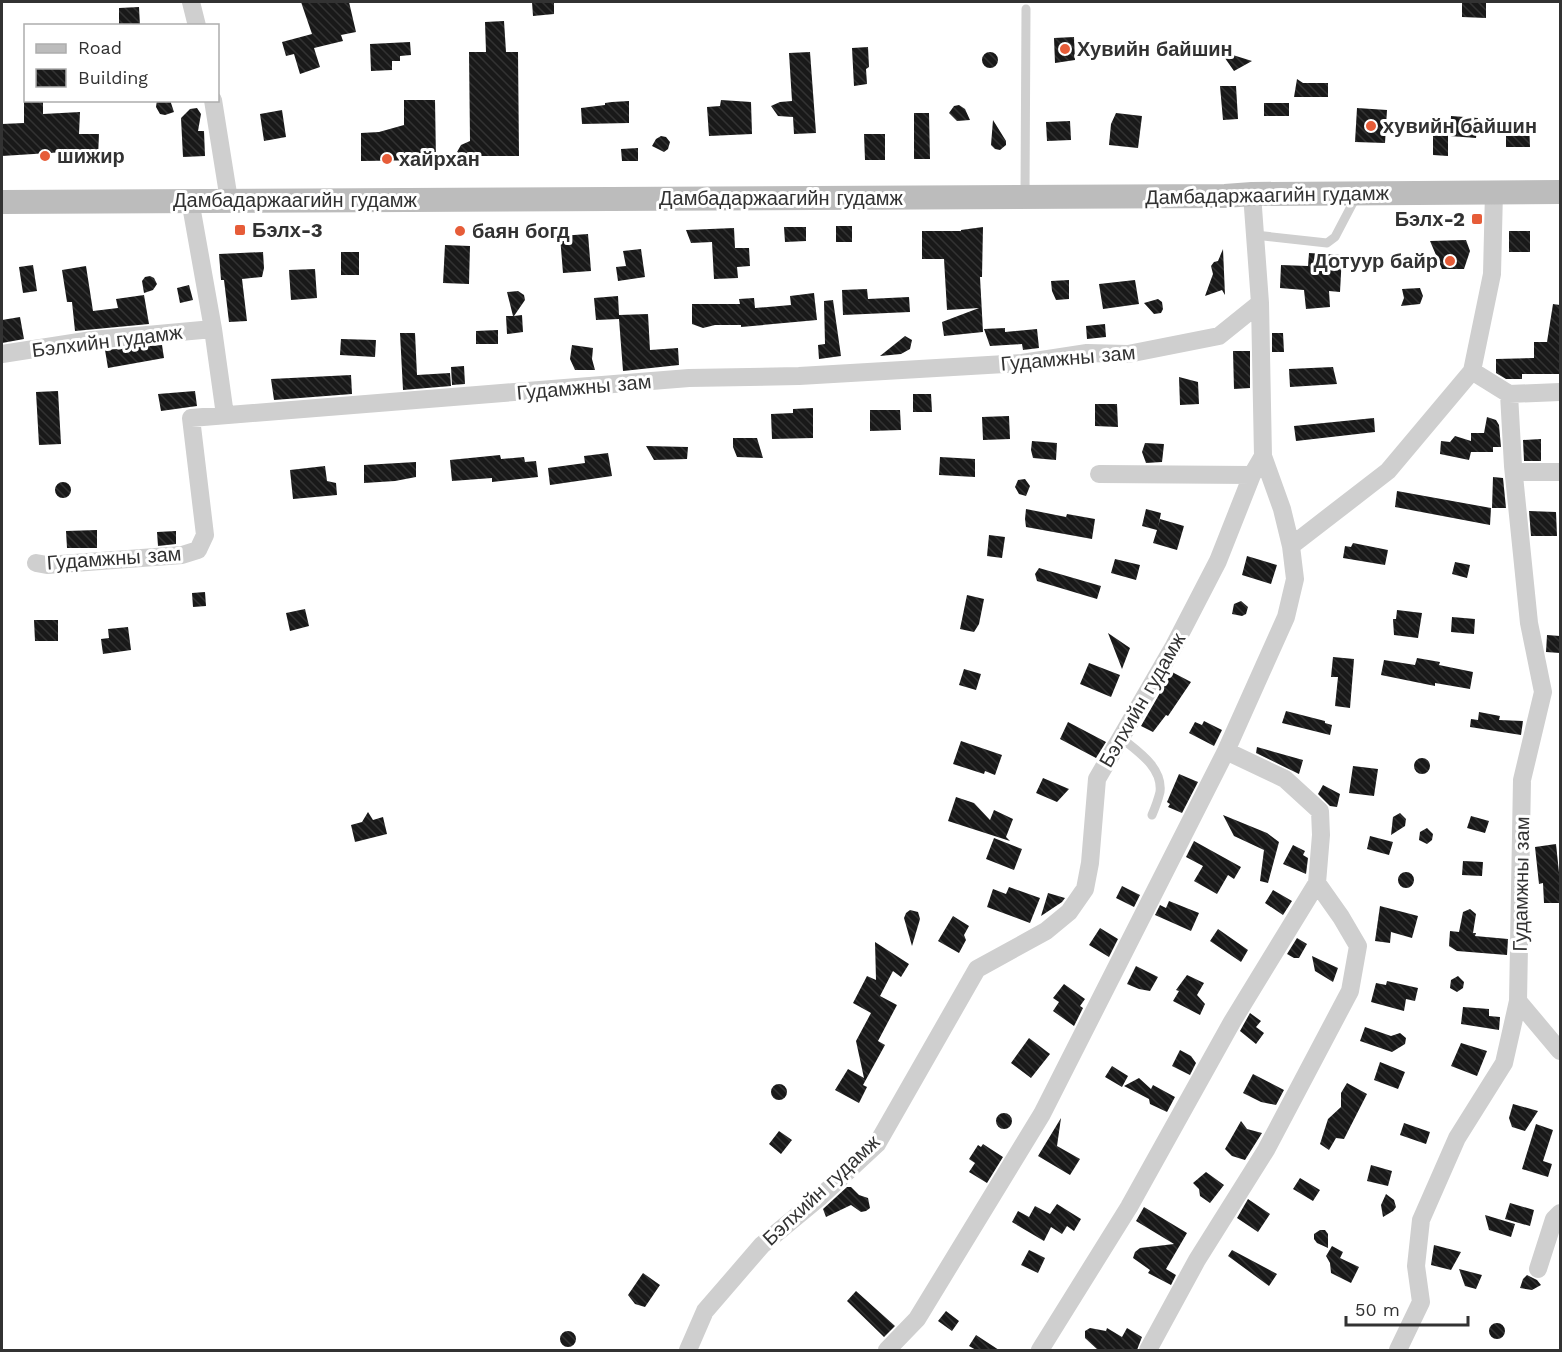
<svg xmlns="http://www.w3.org/2000/svg" width="1562" height="1352" font-family="'Work Sans',sans-serif">
  <style>
    .building { fill: url(#building-back-hatch) }
    .lines { fill: none; stroke-linecap: round; stroke-linejoin: round }
    .service { stroke: #cfcfcf; stroke-width: 9 }
    .minor { stroke: #cfcfcf; stroke-width: 18 }
    .secondary { stroke: #bcbcbc; stroke-width: 24 }
    .poi-dot { fill: #e65c38; stroke: #fff; stroke-width: 2 }
    .labels { text-anchor: middle; dominant-baseline: central; stroke-width: 6; stroke-linejoin: round; paint-order: stroke }
    .poi-label { font-size: 20px; font-weight: bold; fill: #323232; stroke: #fff; text-anchor: start }
    .street-label { font-size: 20px; fill: #323232; stroke: #fff }
  </style>
  <defs>
    <pattern id="building-back-hatch" width="6" height="6" patternUnits="userSpaceOnUse" patternTransform="scale(1.5)"><rect width="6" height="6" fill="#191919"/><path d="M-1 5l2 2M0 0l6 6M5-1l2 2" fill="none" stroke="#323232"/></pattern>
  </defs>
  <rect width="100%" height="100%" fill="#fff"/>
  <path class="building" d="M301,2H349L356,32L341,35L343,41L314,48L320,67L300,74L294,54L286,56L282,42L312,34Z
    M532,2H554V14L533,16Z
    M1462,2H1486V18L1462,17Z
    M139,7L140,26H119V8Z
    M504,21L506,52H518L519,156H473L465,159L457,152L461,145L470,141L469,52H486L485,22Z
    M1074,37L1075,60L1055,63L1054,38Z
    M410,42L411,55L400,56V61H392V70L371,71L370,44Z
    M868,47L869,67L866,69L867,84L854,86L852,48Z
    M1220,51L1252,61L1234,71Z
    M810,52L816,133L794,134L793,117L778,116L771,106L780,102L792,101L789,53Z
    M982 60a8 8 0 1 1 16 0a8 8 0 1 1-16 0Z
    M1297,79L1303,83H1328V97H1294Z
    M1220,86H1236L1238,119L1223,120Z
    M24,100H43V114L80,112L79,134H99L98,157H65V152L2,156V124L24,123Z
    M157,100H170L174,112L165,115L160,114L156,107Z
    M404,100H435L436,160L361,161V133L379,132L404,125Z
    M721,100L751,102L752,134L709,136L707,107L720,106Z
    M629,101V123L582,124L581,108L605,105V103L612,102Z
    M1264,103H1289V116H1264Z
    M959,105L965,109L970,120L957,121L949,113L954,106Z
    M197,108L201,114L198,131H204L205,156L183,157L181,118L190,109Z
    M1357,108L1387,110L1385,143L1355,142Z
    M282,110L286,137L264,141L260,114Z
    M914,113H929L930,159H914Z
    M1116,113L1142,116L1138,148L1109,145L1111,124Z
    M1451,116L1478,118L1476,138L1450,136Z
    M993,120L1006,141V145L1000,150L995,149L991,145Z
    M1070,121L1071,140L1047,141L1046,122Z
    M1529,122L1530,147H1506V123Z
    M1433,127L1448,128V156L1433,155Z
    M864,134H885V160H865Z
    M661,136L666,137L670,142L668,149L664,152L652,146L656,139Z
    M638,148V161H622L621,149Z
    M836,226H852V242H836Z
    M784,227H806V241L785,242Z
    M983,227L982,277H980L983,332L944,336L942,322L979,308L947,310L944,259H922V231H961V230Z
    M734,228L735,248H749L750,266L737,267L738,278L714,279L712,242L691,243L686,230Z
    M1509,231H1530V252H1509Z
    M588,234L591,271L563,273L560,236Z
    M1466,240L1470,251L1464,269H1442L1430,241Z
    M445,245L470,246L469,284L443,283Z
    M641,249L645,277L618,281L616,267L626,266L623,251Z
    M1223,249L1225,295L1222,290L1205,296L1213,274L1211,266L1214,262L1218,261Z
    M263,252L264,268L262,277L242,279L247,321L229,322L224,280H221L219,254Z
    M341,252H359V275H341Z
    M1309,253L1342,255L1340,292L1329,291L1330,307L1306,309L1304,290L1280,288L1281,265L1308,266Z
    M33,265L37,291L23,293L19,267Z
    M86,266L93,311L118,308L116,299L144,295L149,324L75,331L72,302H67L62,270Z
    M315,269L317,298L291,300L289,270Z
    M150,276L154,278L157,284L153,290L144,293L142,281L145,277Z
    M1069,280V299L1056,300L1052,291L1051,281Z
    M1135,280L1139,304L1103,309L1099,284Z
    M189,285L193,300L180,303L177,288Z
    M1420,288L1423,296L1420,304L1401,306L1404,298L1402,289Z
    M867,289L868,299L909,297L910,312L843,315L842,290Z
    M518,291L524,295L525,300L514,316L522,315L523,332L507,334L506,316H513L507,292Z
    M814,293L817,320L741,327V325H715L703,328L692,324V304H740L739,299L754,298L755,308L791,305L790,296Z
    M618,296L619,315L648,314L650,350L678,348L679,365L623,371L619,319L596,320L594,298Z
    M1158,299L1162,302L1163,309L1161,313L1154,314L1144,303Z
    M833,300L841,356L819,359L818,345L825,344L824,301Z
    M1553,304L1560,305V374H1522V379H1506L1496,373V359L1534,358V342H1547Z
    M20,317L24,339L2,343V320Z
    M1105,324L1106,337L1087,339L1086,326Z
    M1005,328V332L1037,329L1039,348L1023,350L1022,344L990,346L984,329Z
    M498,330V344H476V331Z
    M400,333H415L417,375L450,373L451,386L403,390Z
    M1272,333H1283L1284,352H1272Z
    M905,336L912,340L910,349L901,354L880,356Z
    M341,339L376,340L375,357L340,355Z
    M162,345L164,358L108,368L105,350Z
    M572,345L593,348L592,359L595,370H575L570,359Z
    M1233,351H1250V388L1234,389Z
    M464,366L465,384L452,385L451,367Z
    M1333,367L1337,384L1290,387L1289,369Z
    M351,375L352,394L274,400L271,379Z
    M1179,377L1198,382L1199,404L1180,405Z
    M58,391L61,444L39,445L36,392Z
    M195,391L197,406L161,411L158,394Z
    M913,394H931L932,412H913Z
    M1095,404H1117L1118,427L1095,426Z
    M813,408V438L772,439L771,414L793,413V409Z
    M870,410H900L901,430L870,431Z
    M1009,416L1010,439L983,440L982,417Z
    M1487,417L1496,420L1499,425L1501,447H1493V452H1471L1469,460L1440,454L1441,441L1450,442L1455,436L1471,441V433H1484Z
    M1374,418L1375,432L1296,441L1294,426Z
    M733,438H757L763,458L737,457L733,447Z
    M1541,439V461H1524L1523,440Z
    M1032,441L1057,443L1056,460L1033,458L1031,450Z
    M1145,443L1164,444L1162,462L1146,463L1142,452Z
    M646,446L688,447L687,459L654,460Z
    M608,453L612,476L550,485L548,468L585,463L584,456Z
    M500,455L501,459L524,457L525,462L536,461L538,477L492,482V478L452,481L450,460Z
    M940,457L975,459V477L939,475Z
    M416,462V477L395,481L364,483V465Z
    M325,466L327,481L336,483L337,495L293,499L290,470Z
    M1493,477L1503,478L1506,508H1492Z
    M1025,479L1030,486L1026,496L1019,494L1015,487L1018,480Z
    M55 490a8 8 0 1 1 16 0a8 8 0 1 1-16 0Z
    M1397,491L1491,508L1490,525L1395,507Z
    M1026,509L1066,517L1067,514L1095,519L1092,539L1026,527L1025,519Z
    M1146,509L1161,513L1158,527L1160,519L1184,526L1177,550L1153,543L1157,530L1142,526Z
    M1529,511L1556,512L1557,536H1531Z
    M97,530V548H67L66,531Z
    M176,531V544L158,546L157,532Z
    M989,535L1005,537L1002,558L987,556Z
    M1353,543L1388,550L1385,565L1343,558L1345,546L1351,547Z
    M1247,556L1277,565L1271,584L1242,575Z
    M1115,559L1140,565L1136,580L1111,573Z
    M1455,562L1470,565L1467,578L1452,574Z
    M1039,568L1101,586L1097,599L1037,581L1035,574Z
    M205,592L206,606L193,607L192,593Z
    M967,595L984,599L979,624L974,632L960,629Z
    M1241,601L1248,607L1246,614L1242,616L1232,614L1234,604Z
    M305,609L309,626L290,631L286,613Z
    M1397,610L1422,613L1418,638L1394,635L1393,619H1396Z
    M1452,617L1475,619L1474,634L1451,632Z
    M34,620H58V641H35Z
    M128,627L131,650L103,654L101,639L109,638L108,629Z
    M1108,633L1130,648L1122,669Z
    M1547,635L1560,636V653L1546,652Z
    M1333,657L1354,659L1350,708L1335,706L1338,677H1331Z
    M1417,658L1440,662L1439,665L1473,672L1470,689L1435,683V686L1381,675L1384,660L1415,665Z
    M1089,663L1120,675L1111,697L1080,684Z
    M964,669L981,674L976,690L959,685Z
    M1172,672L1191,682L1168,716L1166,715L1153,732L1141,726Z
    M1286,711L1325,721V723L1332,725L1330,735L1282,723Z
    M1479,712L1500,716L1499,720L1523,721L1521,735L1470,727L1471,719L1478,720Z
    M1204,721L1222,730L1214,746L1189,733L1195,722L1202,725Z
    M1068,722L1106,742L1096,758L1060,739Z
    M961,741L1002,755L995,775L985,771L984,774L953,764Z
    M1257,747L1303,760L1299,774L1256,753Z
    M1414 766a8 8 0 1 1 16 0a8 8 0 1 1-16 0Z
    M1353,766L1378,769L1374,796L1349,793Z
    M1179,774L1198,782L1182,813L1168,807L1170,804L1167,802Z
    M1043,778L1069,789L1057,802L1036,793Z
    M1323,785L1340,794L1337,807L1330,806L1318,794Z
    M956,797L974,803L990,820L994,810L1013,819L1006,837L1010,841L948,821Z
    M368,812L373,820L383,817L387,834L355,842L351,825L362,822Z
    M1400,813L1406,819L1405,826L1391,835L1393,817Z
    M1223,815L1267,833L1279,842L1268,883L1260,881L1264,850L1234,836Z
    M1471,816L1489,821L1485,833L1467,828Z
    M1427,828L1433,834L1432,840L1427,844L1419,840L1420,832Z
    M1370,836L1393,842L1389,855L1367,849Z
    M994,838L1022,849L1014,870L986,859Z
    M1194,841L1241,867L1234,879L1228,875L1217,894L1194,881L1203,866L1186,857Z
    M1556,844L1560,882V903H1544L1543,883L1539,884L1535,847Z
    M1293,845L1305,851L1303,855L1308,858L1306,874L1283,864Z
    M1463,861L1483,862L1482,876L1462,875Z
    M1398 880a8 8 0 1 1 16 0a8 8 0 1 1-16 0Z
    M1122,886L1140,895L1134,907L1116,898Z
    M1009,887L1040,898L1030,923L987,907L993,889L1006,894Z
    M1273,890L1292,901L1283,915L1265,903Z
    M1048,893L1065,898L1062,902L1041,916Z
    M1169,901L1199,913L1191,931L1155,915L1160,905L1166,908Z
    M1380,906L1418,916L1412,938L1391,932L1390,943L1375,941Z
    M1470,909L1476,914L1473,933H1476L1475,936L1508,939L1507,955L1457,951L1449,946L1450,931L1459,932L1463,912Z
    M910,910L918,912L920,919L912,946L904,918L906,913Z
    M953,916L969,926L964,935L966,940L959,953L938,941Z
    M1100,928L1118,939L1109,957L1089,945Z
    M1218,929L1248,950L1241,962L1210,941Z
    M1297,938L1307,944L1299,958H1294L1287,954Z
    M875,942L909,964L901,977L893,971L880,996L897,1005L878,1041L885,1045L863,1085L867,1087L859,1103L835,1090L848,1069L864,1078L856,1041L871,1013L853,1003L867,976L876,980Z
    M1312,956L1338,968L1333,982L1315,971Z
    M1136,966L1158,977L1150,991L1139,989L1127,984Z
    M1187,975L1204,983L1197,995L1205,1004L1200,1015L1173,1001L1179,991L1176,990Z
    M1458,976L1464,982L1463,988L1457,992L1450,988L1451,980Z
    M1387,981L1418,988L1415,1001L1406,999L1404,1011L1371,1002L1376,983L1386,985Z
    M1064,984L1085,999L1080,1006L1083,1008L1074,1026L1053,1011L1059,1002L1053,998Z
    M1463,1007L1489,1009V1016L1500,1017L1499,1030L1461,1024Z
    M1250,1013L1261,1021L1256,1027L1264,1033L1256,1044L1240,1031Z
    M1365,1027L1391,1036L1400,1033L1406,1038L1405,1044L1392,1052L1360,1041Z
    M1029,1038L1050,1054L1031,1078L1011,1063Z
    M1461,1043L1487,1051L1477,1076L1451,1066Z
    M1180,1050L1191,1056L1196,1063L1190,1075L1172,1066Z
    M1380,1062L1405,1072L1398,1089L1374,1080Z
    M1112,1066L1128,1076L1122,1087L1105,1077Z
    M1253,1074L1284,1090L1276,1105L1261,1102L1243,1093Z
    M1139,1078L1151,1089L1153,1085L1175,1097L1167,1112L1150,1104L1149,1099L1124,1086Z
    M1347,1083L1367,1094L1344,1139L1336,1138L1329,1150L1320,1144L1328,1119L1341,1107V1093Z
    M771 1092a8 8 0 1 1 16 0a8 8 0 1 1-16 0Z
    M1513,1104L1538,1111L1525,1131L1512,1127L1509,1118Z
    M996 1121a8 8 0 1 1 16 0a8 8 0 1 1-16 0Z
    M1061,1118L1057,1146L1080,1159L1070,1175L1038,1156Z
    M1241,1121L1247,1129L1262,1133L1245,1160L1232,1156L1225,1149Z
    M1404,1123L1430,1132L1426,1144L1400,1135Z
    M1536,1124L1553,1130L1543,1161L1552,1164L1548,1177L1522,1169Z
    M779,1131L792,1140L781,1154L769,1144Z
    M983,1144L1003,1157L987,1183L969,1172L975,1163L969,1159L978,1145L981,1147Z
    M1371,1165L1392,1171L1388,1186L1367,1181Z
    M1206,1172L1224,1185L1210,1203L1200,1196L1199,1189L1193,1183Z
    M1300,1178L1320,1190L1313,1201L1293,1189Z
    M847,1187H851L859,1195L868,1198L870,1208L866,1211L861,1212L851,1205L826,1217L823,1209Z
    M1386,1194L1394,1200L1396,1207L1393,1211L1383,1217L1381,1205Z
    M1248,1199L1270,1214L1258,1232L1237,1218Z
    M1510,1203L1534,1210L1530,1226L1505,1219Z
    M1057,1204L1081,1219L1074,1231L1067,1226L1062,1234L1051,1227L1044,1241L1012,1222L1018,1211L1029,1217L1035,1206L1050,1214Z
    M1144,1207L1187,1233L1166,1269L1176,1275L1171,1285L1148,1273L1150,1270L1133,1258L1135,1252L1140,1248L1174,1244L1136,1221Z
    M1485,1215L1515,1224L1511,1237L1489,1230Z
    M1320,1230H1325L1328,1234V1248L1317,1243L1314,1239V1234Z
    M1434,1245L1461,1252L1451,1270L1431,1265Z
    M1332,1246L1343,1252L1340,1258L1359,1267L1351,1283L1331,1273L1330,1263L1326,1256Z
    M1029,1250L1045,1258L1038,1273L1021,1265Z
    M1232,1250L1277,1274L1269,1286L1228,1256Z
    M1459,1269L1482,1275L1476,1289L1465,1286Z
    M643,1273L660,1285L645,1307L635,1304L628,1295Z
    M1527,1275L1537,1280L1541,1285L1532,1290L1520,1288L1523,1279Z
    M856,1291L895,1326L884,1337L847,1301Z
    M946,1311L959,1321L952,1331L938,1321Z
    M1489 1331a8 8 0 1 1 16 0a8 8 0 1 1-16 0Z
    M1090,1328L1106,1331L1107,1328L1122,1337L1127,1328L1142,1337L1137,1350H1098L1085,1338V1331Z
    M560 1339a8 8 0 1 1 16 0a8 8 0 1 1-16 0Z
    M976,1335L999,1350H976L969,1346Z"/>
  <g class="lines">
    <path class="service" d="M1025,195L1026,9
      M1255,235L1327,243L1335,237L1357,195
      M1120,737C1137,751 1163,767 1160,792C1158,800 1155,808 1152,815"/>
    <path class="minor" d="M191,2L197,26
      M213,100L229,200
      M190,200L213,329L225,415
      M2,354L92,340L213,329
      M1509,394L1560,392
      M1514,472H1560
      M1099,474L1252,475
      M1291,546L1388,471L1472,371
      M36,563L47,565L182,555L198,550L205,535L191,418L689,378L799,376L1022,363L1087,353L1128,354L1219,336L1260,303
      M1518,1001L1560,1051
      M1538,1269L1554,1219L1560,1213
      M688,1350L705,1311L762,1245L820,1197L877,1144L977,969L1046,931L1069,912L1085,889L1090,863L1097,779L1174,646L1218,561L1252,475L1263,456L1260,303L1252,194
      M887,1350L917,1319L1042,1114L1226,751L1286,617L1295,579L1291,546L1282,509L1263,456
      M1040,1350L1129,1207L1232,1022L1317,883L1321,835L1320,811L1285,779L1226,751
      M1148,1350L1197,1260L1266,1150L1350,991L1358,946L1341,917L1317,883
      M1398,1350L1421,1302L1416,1266L1421,1220L1457,1138L1504,1063L1518,1001L1522,780L1543,692L1529,623L1513,466L1509,394L1472,371L1492,274L1494,192"/>
    <path class="secondary" d="M2,202L1225,196L1252,194L1560,192"/>
  </g>
  <g class="poi-dot">
    <circle cx="1065" cy="49" r="6"/>
    <circle cx="1371" cy="126" r="6"/>
    <circle cx="45" cy="156" r="6"/>
    <circle cx="387" cy="159" r="6"/>
    <rect x="1471" y="213" width="12" height="12" rx="3"/>
    <rect x="234" y="224" width="12" height="12" rx="3"/>
    <circle cx="460" cy="231" r="6"/>
    <circle cx="1450" cy="261" r="6"/>
  </g>
  <g class="labels">
    <g class="poi-label">
      <text x="1077" y="49">Хувийн байшин</text>
      <text x="1383" y="126">хувийн байшин</text>
      <text x="57" y="156">шижир</text>
      <text x="399" y="159">хайрхан</text>
      <text x="1465" y="219" text-anchor="end">Бэлх-2</text>
      <text x="252" y="230">Бэлх-3</text>
      <text x="472" y="231">баян богд</text>
      <text x="1438" y="261" text-anchor="end">Дотуур байр</text>
    </g>
    <g class="street-label">
      <text transform="translate(1267 195) rotate(-1)">Дамбадаржаагийн гудамж</text>
      <text x="781" y="198">Дамбадаржаагийн гудамж</text>
      <text x="295" y="200">Дамбадаржаагийн гудамж</text>
      <text transform="translate(107 341) rotate(-7)">Бэлхийн гудамж</text>
      <text transform="translate(1068 358) rotate(-5)">Гудамжны зам</text>
      <text transform="translate(584 387) rotate(-5)">Гудамжны зам</text>
      <text transform="translate(114 558) rotate(-4)">Гудамжны зам</text>
      <text transform="translate(1142 700) rotate(-60)">Бэлхийн гудамж</text>
      <text transform="translate(1521 884) rotate(-89)">Гудамжны зам</text>
      <text transform="translate(821 1190) rotate(-43)">Бэлхийн гудамж</text>
    </g>
  </g>
  <rect width="1562" height="1352" fill="none" stroke="#323232" stroke-width="6"/>
  <rect x="24" y="24" width="195" height="78" fill="#ffffff" stroke="#adadad" stroke-width="1.5"/>
  <rect x="36" y="44" width="30" height="9" fill="#bcbcbc" stroke="#adadad" stroke-width="1.5"/>
  <text x="78" y="54" font-size="18" fill="#323232">Road</text>
  <rect x="36" y="69" width="30" height="18" fill="url(#building-back-hatch)" stroke="#adadad" stroke-width="1.5"/>
  <text x="78" y="84" font-size="18" fill="#323232">Building</text>
  <path d="M1346 1316v9h122v-9" fill="none" stroke="#323232" stroke-width="3"/>
  <text x="1355" y="1316" font-size="18" fill="#323232" stroke="#ffffff" stroke-width="4.5" paint-order="stroke">50 m</text>
</svg>
